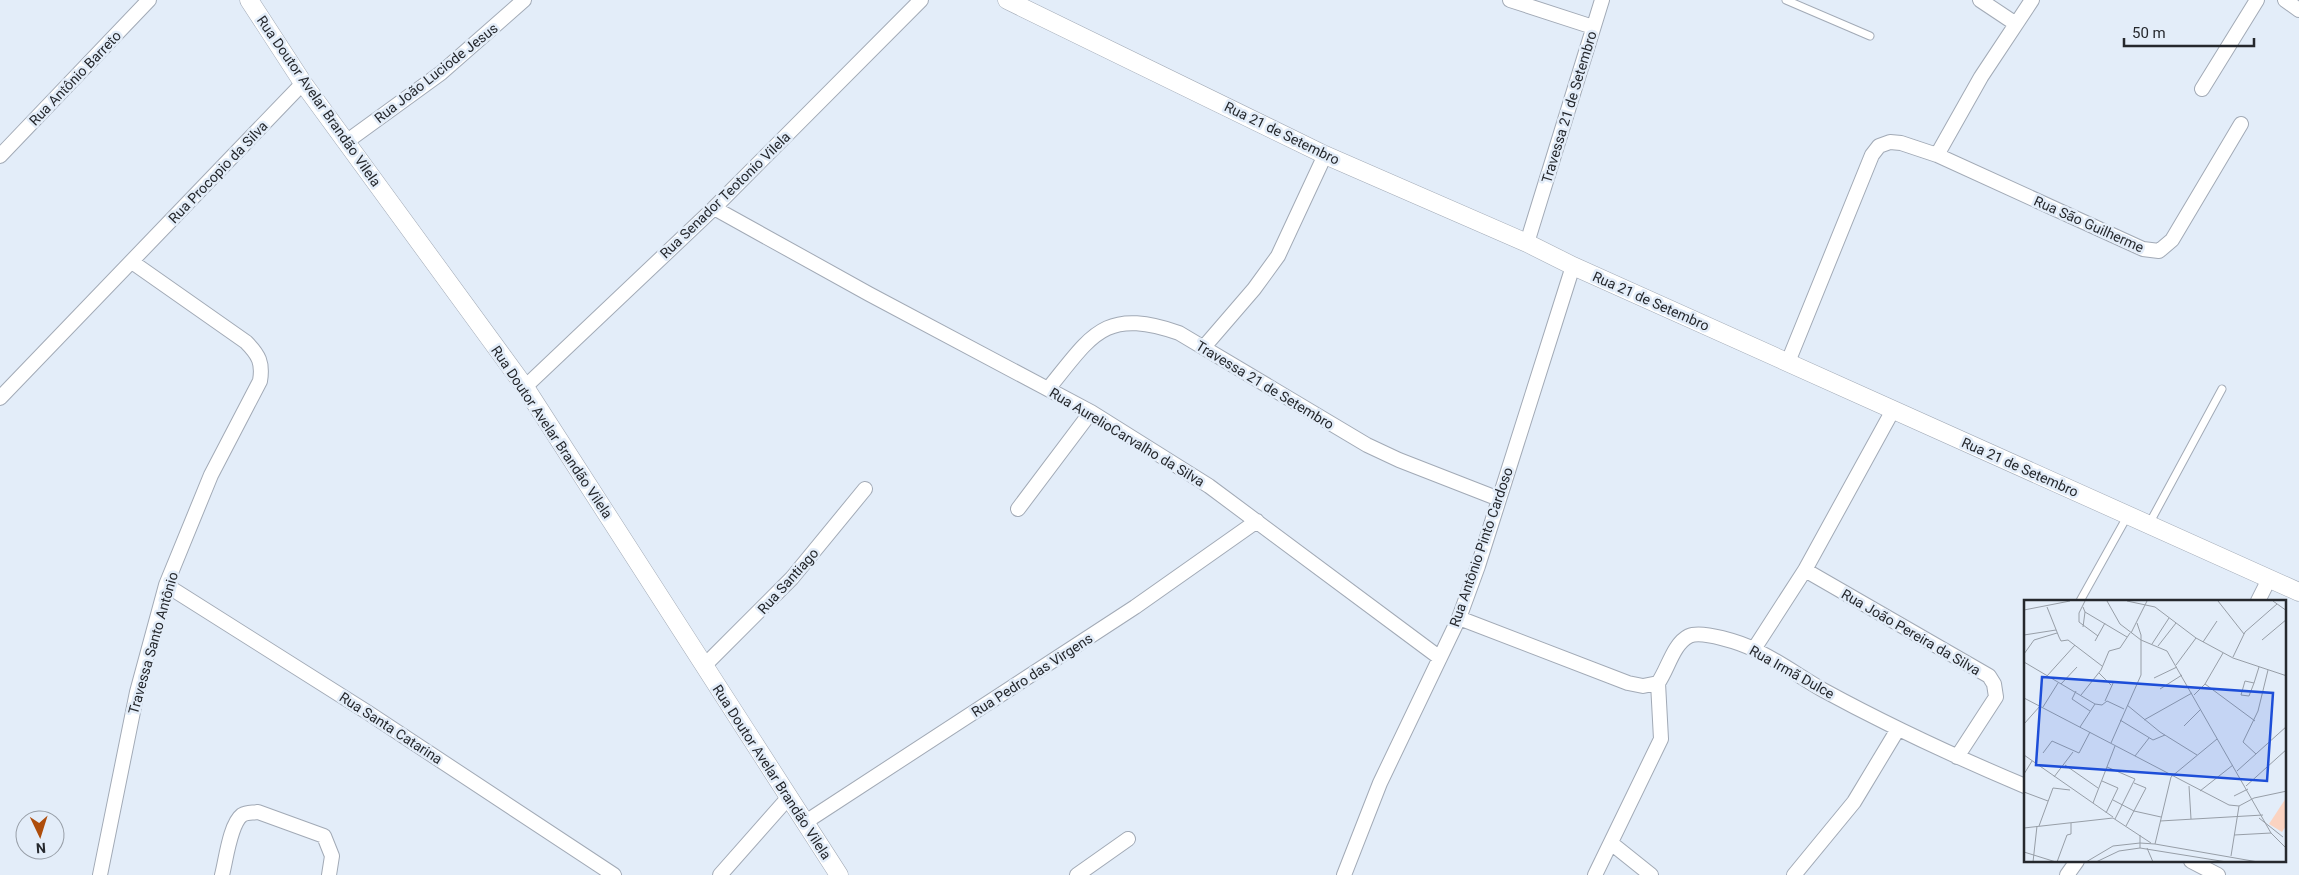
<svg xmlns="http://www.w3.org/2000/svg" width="2299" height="875" font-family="Roboto,sans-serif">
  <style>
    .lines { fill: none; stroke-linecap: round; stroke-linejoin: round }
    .service-casing { stroke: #a2aab6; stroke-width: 9 }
    .minor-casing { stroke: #a2aab6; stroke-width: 16 }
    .tertiary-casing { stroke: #a2aab6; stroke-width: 19 }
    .service { stroke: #fff; stroke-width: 7 }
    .minor { stroke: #fff; stroke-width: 14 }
    .tertiary { stroke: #fff; stroke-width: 18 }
    .labels { text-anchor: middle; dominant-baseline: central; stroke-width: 5; stroke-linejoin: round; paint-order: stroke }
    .street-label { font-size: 14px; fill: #25282d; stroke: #e3edf9 }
    .inset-road { fill: none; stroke: #979ea7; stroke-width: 1 }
    .view { fill: #1d4ed8; fill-opacity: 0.15; stroke: #1d4ed8; stroke-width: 2.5 }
    .inset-edge { fill: none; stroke: #25282d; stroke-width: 2.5 }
  </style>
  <rect width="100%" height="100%" fill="#e3edf9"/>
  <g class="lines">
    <g class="service-casing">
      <path id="service" d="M1786,0L1870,36
        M2149,524L2222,389
        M2080,601L2128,515"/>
    </g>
    <g class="minor-casing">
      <path id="minor" d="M1510,0L1593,27
        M1980,0L2016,24
        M2285,0L2299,10
        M2202,89L2257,0
        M346,142L441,73L524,0
        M1937,155L1981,77L2032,0
        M0,156L149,0
        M714,208L869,294L1091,412L1209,486L1440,658
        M1527,243L1602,0
        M1204,347L1254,289L1278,256L1325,155
        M1788,362L1872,155L1879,146L1890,142L1901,143L1937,155L2143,249L2159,251L2172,240L2241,124
        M525,387L714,208L921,0
        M1048,389C1092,335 1104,307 1179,333L1367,445L1399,460L1499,499
        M0,398L303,83
        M1018,509L1091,412
        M1805,570L1989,676L1994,684L1996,697L1957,757
        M166,585L367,712L614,875
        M2258,601L2269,579
        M1459,618L1628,683L1643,686L1658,683C1668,669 1673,644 1689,636C1702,630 1742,643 1755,650C1779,661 1800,677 1823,690C1889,726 1956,757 2025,786
        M1754,649L1805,570L1893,410
        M704,666L792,578L865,489
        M804,823L1135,607L1257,521
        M1611,843L1651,875
        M2191,861L2218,875
        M100,875L137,692L166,585L211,475L260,381C263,363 259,355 246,342L132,262
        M222,875C226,860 230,824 242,815C247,812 252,813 258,812L324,836L332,856L329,875
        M720,875L788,798
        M1077,875L1128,839
        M1344,875L1380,783L1459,618L1478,566L1573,266
        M1595,875L1661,739L1658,683
        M1794,875L1854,802L1898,729
        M2067,875L2077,861"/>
    </g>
    <g class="tertiary-casing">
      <path id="tertiary" d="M249,0L303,83L525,387L839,875
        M1007,0L1325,155L1527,243L1573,266L2299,592"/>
    </g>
    <use href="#service" class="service"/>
    <use href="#minor" class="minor"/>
    <use href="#tertiary" class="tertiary"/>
  </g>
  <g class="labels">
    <g class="street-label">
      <text transform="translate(436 73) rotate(-38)">Rua João Luciode Jesus</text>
      <text transform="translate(75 78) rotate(-46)">Rua Antônio Barreto</text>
      <text transform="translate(319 101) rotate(55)">Rua Doutor Avelar Brandão Vilela</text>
      <text transform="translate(1569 107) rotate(-73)">Travessa 21 de Setembro</text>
      <text transform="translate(1282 133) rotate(26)">Rua 21 de Setembro</text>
      <text transform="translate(218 172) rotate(-46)">Rua Procopio da Silva</text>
      <text transform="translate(725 195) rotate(-44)">Rua Senador Teotonio Vilela</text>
      <text transform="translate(2089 224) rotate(24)">Rua São Guilherme</text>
      <text transform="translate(1651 301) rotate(24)">Rua 21 de Setembro</text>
      <text transform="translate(1265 385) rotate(31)">Travessa 21 de Setembro</text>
      <text transform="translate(552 432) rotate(56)">Rua Doutor Avelar Brandão Vilela</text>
      <text transform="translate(1127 437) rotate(31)">Rua AurelioCarvalho da Silva</text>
      <text transform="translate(2020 467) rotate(24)">Rua 21 de Setembro</text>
      <text transform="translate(1481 547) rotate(-71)">Rua Antônio Pinto Cardoso</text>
      <text transform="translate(788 581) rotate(-48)">Rua Santiago</text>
      <text transform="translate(1911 632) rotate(30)">Rua João Pereira da Silva</text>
      <text transform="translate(153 643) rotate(-74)">Travessa Santo Antônio</text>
      <text transform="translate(1792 672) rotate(29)">Rua Irmã Dulce</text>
      <text transform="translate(1032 675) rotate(-33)">Rua Pedro das Virgens</text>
      <text transform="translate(391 728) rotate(33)">Rua Santa Catarina</text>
      <text transform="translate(772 772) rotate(57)">Rua Doutor Avelar Brandão Vilela</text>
    </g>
  </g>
  <g transform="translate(2024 600)">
    <rect width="262" height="262" fill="#e3edf9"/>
    <path d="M262,198V226L258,232L245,224Z" fill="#fad3c1"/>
    <path class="inset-road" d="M61,1L55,13V22L74,36M83,1L96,24L117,40L143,51L247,233L263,249M103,1L131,7L172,38L209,58L263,76M194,1L220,34M249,1L263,11M23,7L35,37L37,41L44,40M59,7L61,12L103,37M0,10L46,1M59,27L61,12M107,33L123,1M0,35L32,30M44,40L78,66M238,40L263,19M71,41L81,23M179,42L193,21M128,44L145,18M134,46L152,23M0,54L10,40L33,33M209,57L221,32L253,4M0,62L71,104L78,105L83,101L100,109M152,65L172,38M75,73L87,85M23,76L51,45M130,78L153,67M230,83L221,81L217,95L225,96L230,83L235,67M37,84L53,67M181,84L231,121M136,89L158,75M52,91L48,99L66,111M57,95L77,70L85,51L96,48L106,33M170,95L181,84L199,53M0,98L205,205L215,206L230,198L263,191M81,101L90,81M103,105L136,132L173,155M19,107L34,83M96,120L129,140L141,135M120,120L168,93M0,124L16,106M160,126L177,109M56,127L71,104M87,143L117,75V35L113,23M19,153L28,141L55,153L66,132M232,154L219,142L234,111L244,70M0,155L89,217M111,156L125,138M41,165L74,188M83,167L111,179L91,219M213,171L263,126M0,174L8,161M30,177L49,152M78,181L94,188L82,213M165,186L167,219M222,186L263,149M176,191L209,165M0,192L24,201M210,196L224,189M89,200L110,211L137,217M69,203L91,146M235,218L259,237M136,221L239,215M15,226L29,188L46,190M102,226L122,188L110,183M0,228L89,218L127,243M210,235L247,233M131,244L147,177L193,139M116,248V243L131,244L234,262M123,248L129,262M0,252L32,262M207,256L215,206M9,262L13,226M33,262L43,235L47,234V223M62,262L89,246L116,243V235M72,262L95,251L116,248L203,262"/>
    <path class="view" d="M18,77L249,93L243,181L12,165Z"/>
    <rect width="262" height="262" class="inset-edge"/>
  </g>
  <g transform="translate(40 835) rotate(176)"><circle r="24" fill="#e3edf9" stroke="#979ea7"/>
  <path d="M0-4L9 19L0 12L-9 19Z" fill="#ae4d0b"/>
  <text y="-8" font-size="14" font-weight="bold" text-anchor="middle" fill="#25282d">N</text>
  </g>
  <path d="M2124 38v8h130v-8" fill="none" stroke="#25282d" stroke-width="2.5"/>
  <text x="2132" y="38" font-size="15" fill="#25282d" stroke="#e3edf9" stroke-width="4" paint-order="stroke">50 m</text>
</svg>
